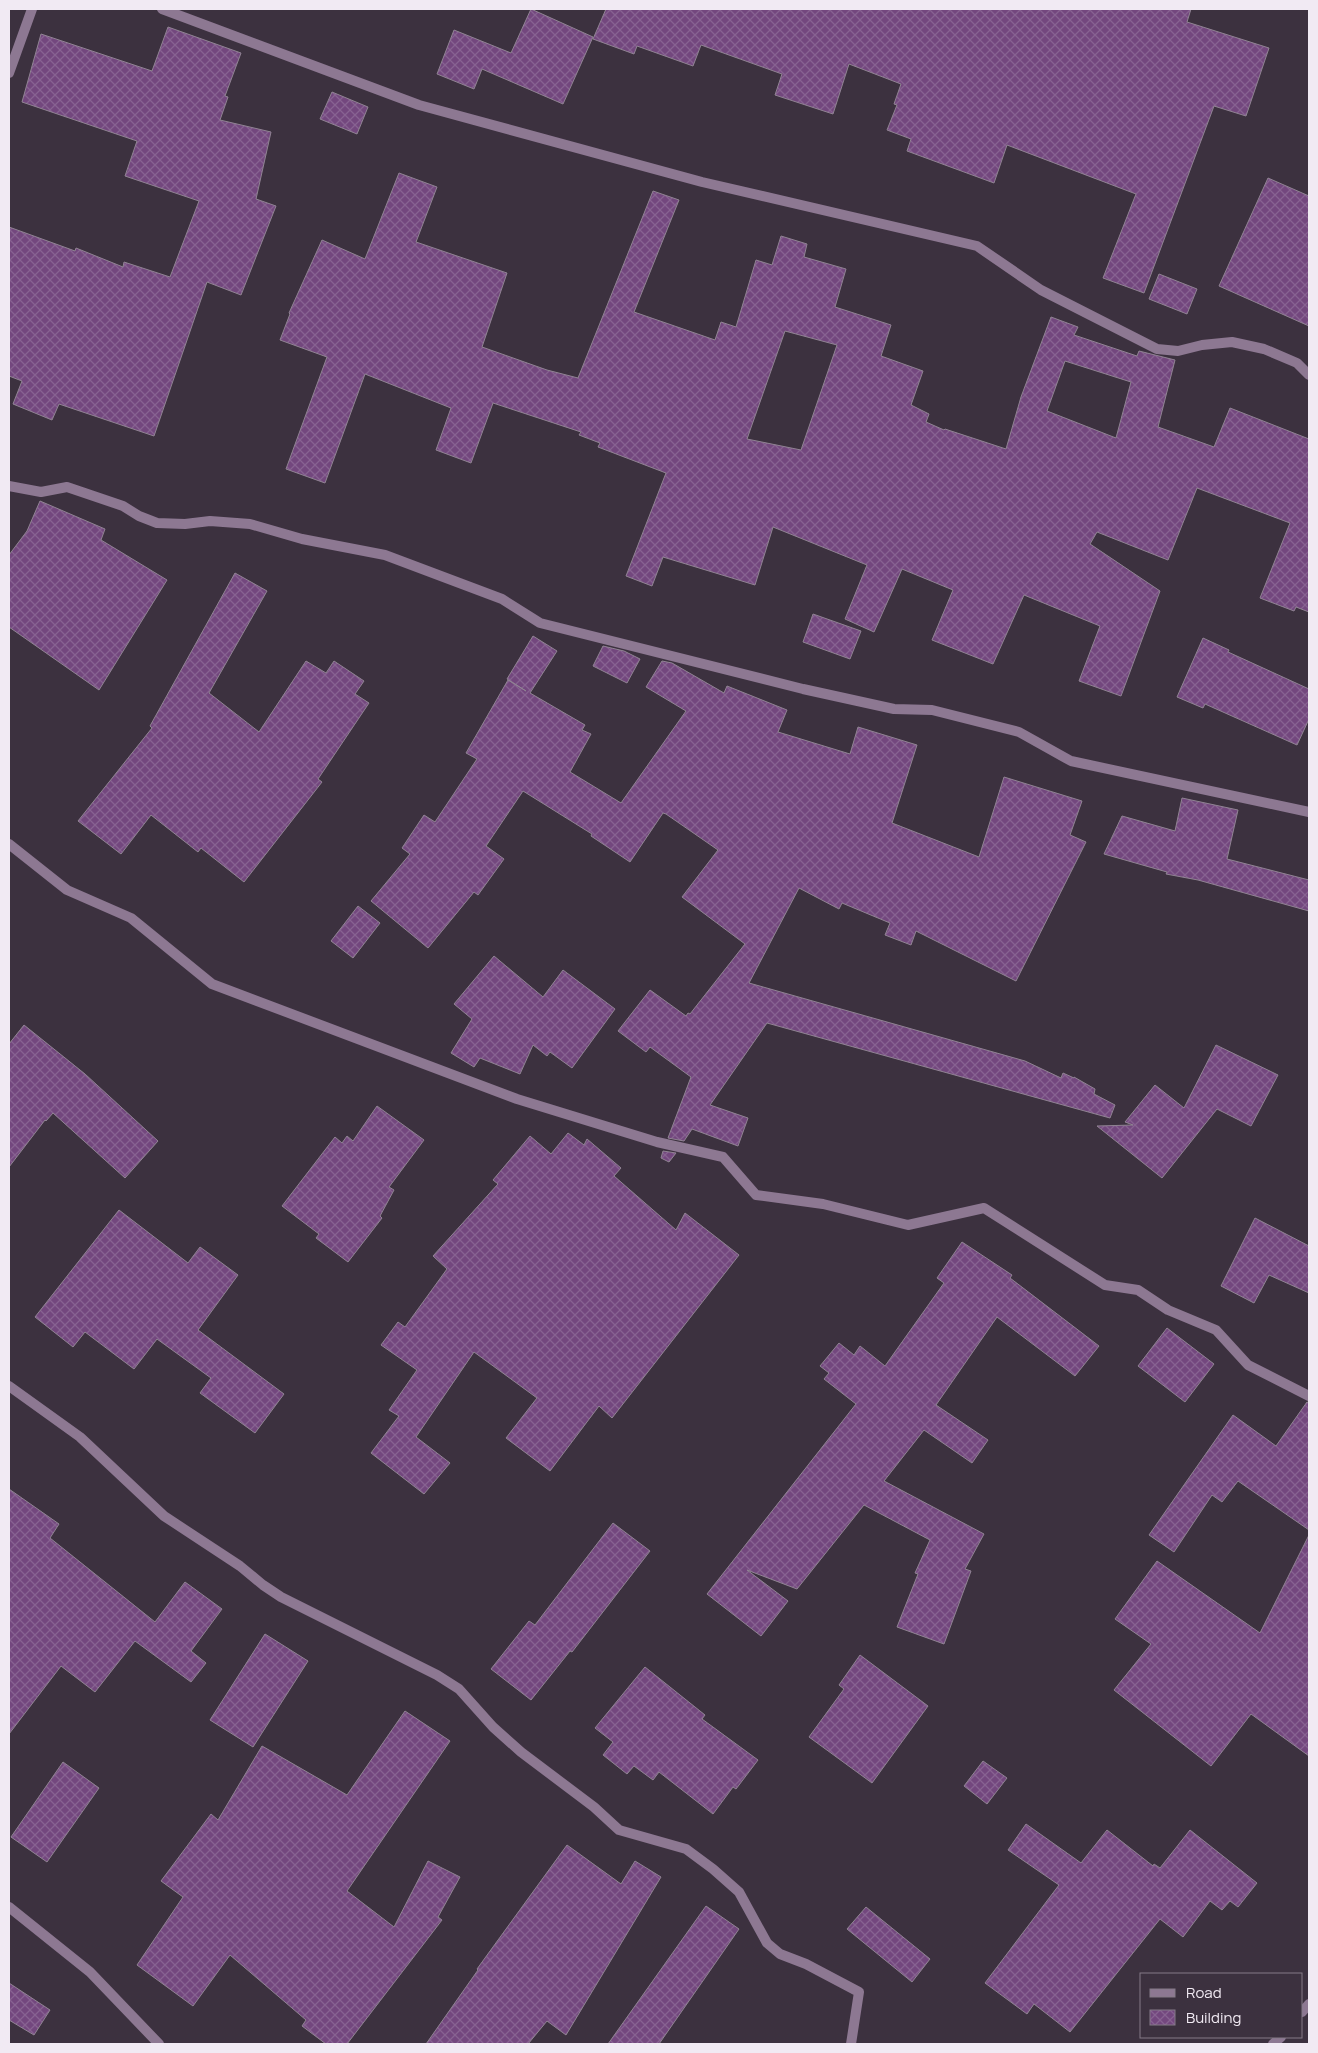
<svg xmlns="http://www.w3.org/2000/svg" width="1318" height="2053" font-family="Manrope,sans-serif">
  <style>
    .building { fill: url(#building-cross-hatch); stroke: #908393; fill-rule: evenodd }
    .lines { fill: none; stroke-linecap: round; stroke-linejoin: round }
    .minor { stroke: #8d7892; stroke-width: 10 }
  </style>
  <defs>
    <pattern id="building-cross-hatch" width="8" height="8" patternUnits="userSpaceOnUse" patternTransform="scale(1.25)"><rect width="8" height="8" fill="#73477e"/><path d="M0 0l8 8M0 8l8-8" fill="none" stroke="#876291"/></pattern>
  </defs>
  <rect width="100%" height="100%" fill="#3c313f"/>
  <path class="building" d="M531,9L593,37L563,104L482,69L474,89L437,74L454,30L511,53Z
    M606,9H1191L1187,22L1269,48L1246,116L1214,106L1144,293L1103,278L1136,194L1007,145L994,183L907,151L911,139L887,130L897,105L894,104L901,84L849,64L833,114L775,95L782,74L701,45L693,66L637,46L634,54L593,39Z
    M168,27L241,53L225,96L228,97L220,120L271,132L256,199L276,206L241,295L207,282L154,436L59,404L52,420L13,404L22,381L9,376V227L75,251L76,248L123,267L124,262L170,277L199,201L125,176L137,141L22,102L41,34L152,71Z
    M332,92L368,107L357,134L320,119Z
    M399,173L437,187L416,242L507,273L482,347L547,370L578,378L653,191L679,200L634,312L715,340L721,322L736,327L756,260L772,265L781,236L807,244L804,257L846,269L835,307L891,325L881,356L923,371L911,405L929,414L926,422L944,430L945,429L1006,449L1021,397L1051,317L1078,327L1074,335L1137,356L1139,351L1175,360L1158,427L1214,447L1230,408L1309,439V612L1296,607L1294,611L1260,598L1290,523L1197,488L1168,560L1097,532L1090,544L1160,591L1121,696L1079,681L1100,626L1024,595L993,664L932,640L953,590L902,569L874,632L845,619L867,565L773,527L755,585L663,557L652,586L626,576L666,473L598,447L600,443L579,435L581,432L493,403L471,463L436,450L451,408L365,374L325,483L286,469L327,357L280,340L290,314L289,313L322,240L365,259ZM785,331L837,345L801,450L747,439ZM1065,361L1131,382L1116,438L1047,411Z
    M1268,178L1309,196V326L1219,286Z
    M1159,274L1197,289L1187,314L1149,299Z
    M40,501L105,529L101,540L167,580L99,690L9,627V555L27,531Z
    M235,573L267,591L209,693L259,732L306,661L326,673L334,661L364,681L355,694L369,703L318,779L322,782L244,882L201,848L198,852L151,815L121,854L78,821L152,728L150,726Z
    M813,614L861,631L850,659L803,642Z
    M533,636L557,651L530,693L585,725L582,730L591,734L570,772L621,803L686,711L646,687L662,661L672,663L724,693L727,686L787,710L778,732L850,754L858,727L917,745L892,823L979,857L1004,777L1082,801L1070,835L1086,842L1016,981L916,931L911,945L885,935L890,923L842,903L839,909L799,888L749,983L1025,1061L1061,1078L1063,1073L1074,1078V1077L1095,1089L1094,1094L1115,1105L1110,1118L767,1023L710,1105L748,1118L738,1146L692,1129L684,1141L668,1138L691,1077L650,1047L646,1052L618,1031L650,990L686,1016L688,1013L690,1014L745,944L682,897L718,850L666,814L663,813L630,862L591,836L592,834L523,791L486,846L504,859L478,895L474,892L428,948L371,901L410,854L402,848L424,815L435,822L477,759L466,753L508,680L526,691L507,679Z
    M1203,638L1229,650L1228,652L1309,689V719L1297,745L1205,704L1203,708L1177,697Z
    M603,646L624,651L640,659L627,683L593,666Z
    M1182,798L1238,810L1227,859L1309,880V911L1198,880L1166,874L1167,872L1104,854L1122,816L1175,831Z
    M358,906L380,923L353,958L331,941Z
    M494,956L543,997L563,970L615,1009L572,1068L550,1052L547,1056L533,1045L520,1074L480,1058L474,1067L451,1053L472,1019L454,1004Z
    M24,1025L85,1074L158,1141L125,1178L53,1113L46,1121L45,1120L9,1167V1044Z
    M1216,1045L1278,1075L1251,1126L1217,1109L1162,1178L1097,1126L1133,1125L1125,1122L1155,1085L1184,1108Z
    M377,1106L424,1140L389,1187L394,1190L380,1216L382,1218L348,1262L316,1238L319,1234L282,1206L335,1137L342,1143L347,1136L353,1141Z
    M568,1133L584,1145L587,1139L621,1168L614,1176L676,1230L685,1213L739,1255L612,1418L599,1406L550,1471L506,1438L537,1398L474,1352L416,1437L450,1463L424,1494L371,1453L399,1416L389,1410L417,1370L381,1345L398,1322L405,1327L447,1269L433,1256L498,1184L493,1180L530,1136L551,1154Z
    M663,1151L676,1153L669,1162L661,1158Z
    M119,1210L188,1263L200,1247L238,1275L198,1330L284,1394L255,1433L200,1393L211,1378L157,1339L134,1369L85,1332L73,1347L35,1317Z
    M1255,1218L1309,1246V1293L1269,1275L1254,1303L1221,1286Z
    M962,1242L1012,1275L1010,1278L1099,1346L1075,1376L997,1317L936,1405L988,1440L972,1463L924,1430L884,1481L984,1534L965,1569L971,1571L944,1644L897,1627L918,1574L915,1573L930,1540L864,1505L797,1589L747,1570L788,1601L761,1636L707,1594L856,1404L824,1379L829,1373L820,1366L839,1343L854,1355L860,1346L885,1366L944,1283L937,1278Z
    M1167,1328L1214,1364L1185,1402L1138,1366Z
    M1307,1402L1309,1403V1530L1238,1481L1222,1502L1212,1495L1174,1552L1149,1535L1233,1415L1276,1446Z
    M9,1489L59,1524L50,1538L155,1622L185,1582L222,1609L191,1651L206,1663L191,1682L135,1641L95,1692L61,1666L9,1734Z
    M613,1523L650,1551L572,1652L570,1651L531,1700L491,1669L529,1621L535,1625Z
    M1309,1535V1756L1251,1714L1211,1766L1114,1690L1151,1644L1115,1619L1157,1561L1260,1633Z
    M265,1634L308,1661L253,1747L210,1720Z
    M860,1655L928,1706L872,1783L809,1737L844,1689L839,1685Z
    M645,1667L705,1715L702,1719L758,1760L736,1789L733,1787L713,1814L659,1772L653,1780L634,1766L627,1774L603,1755L613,1742L595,1728Z
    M405,1711L450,1741L347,1891L394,1927L428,1861L460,1877L438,1917L442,1920L347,2044H326L302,2026L306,2020L230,1955L193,2006L137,1965L183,1897L161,1881L211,1814L218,1820L262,1746L347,1795Z
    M983,1761L1007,1778L987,1804L964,1786Z
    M63,1762L99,1788L47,1862L11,1837Z
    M1026,1824L1081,1863L1107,1830L1153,1866L1154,1864L1160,1868L1190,1830L1257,1883L1238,1907L1230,1901L1222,1910L1210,1901L1183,1937L1160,1919L1070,2032L1034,2004L1027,2014L985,1983L1059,1885L1008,1850Z
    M567,1845L621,1884L635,1861L661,1877L566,2035L547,2021L528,2044H426L478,1970L477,1969Z
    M706,1906L739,1929L659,2044H608Z
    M866,1907L930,1959L912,1982L847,1929Z
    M9,1983L50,2010L34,2035L9,2020Z"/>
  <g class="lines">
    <path class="minor" d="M162,9L419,105L702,182L977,246L1041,290L1157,349L1178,351L1202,345L1232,342L1264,349L1297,363L1309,375
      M9,73L32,9
      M9,486L41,492L67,487L123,506L139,516L157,523L185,524L210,521L250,524L302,539L385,555L502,599L540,623L803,689L894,709L932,710L1019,732L1071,761L1309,812
      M9,844L67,890L131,918L212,984L517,1099L657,1142L723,1157L756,1195L823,1204L908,1225L984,1208L1105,1285L1138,1290L1168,1310L1216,1330L1248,1365L1309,1396
      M9,1386L80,1437L164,1516L240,1566L263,1585L281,1597L437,1675L459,1689L493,1727L521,1752L594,1807L619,1830L686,1849L713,1869L739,1892L767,1943L780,1954L806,1964L859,1992L851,2044
      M9,1907L90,1972L159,2044
      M1302,2012L1309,2004
      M1273,2044L1281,2037"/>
  </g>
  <rect width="1318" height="2053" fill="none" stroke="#f1eaf3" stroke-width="20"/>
  <rect x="1140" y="1973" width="162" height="65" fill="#3c313f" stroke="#847b87"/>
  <rect x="1150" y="1989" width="25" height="8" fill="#8d7892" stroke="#847b87"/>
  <text x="1186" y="1998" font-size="15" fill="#f1eaf3">Road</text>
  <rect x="1150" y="2010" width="25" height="15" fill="url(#building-cross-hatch)" stroke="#847b87"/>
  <text x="1186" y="2023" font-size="15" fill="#f1eaf3">Building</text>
</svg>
